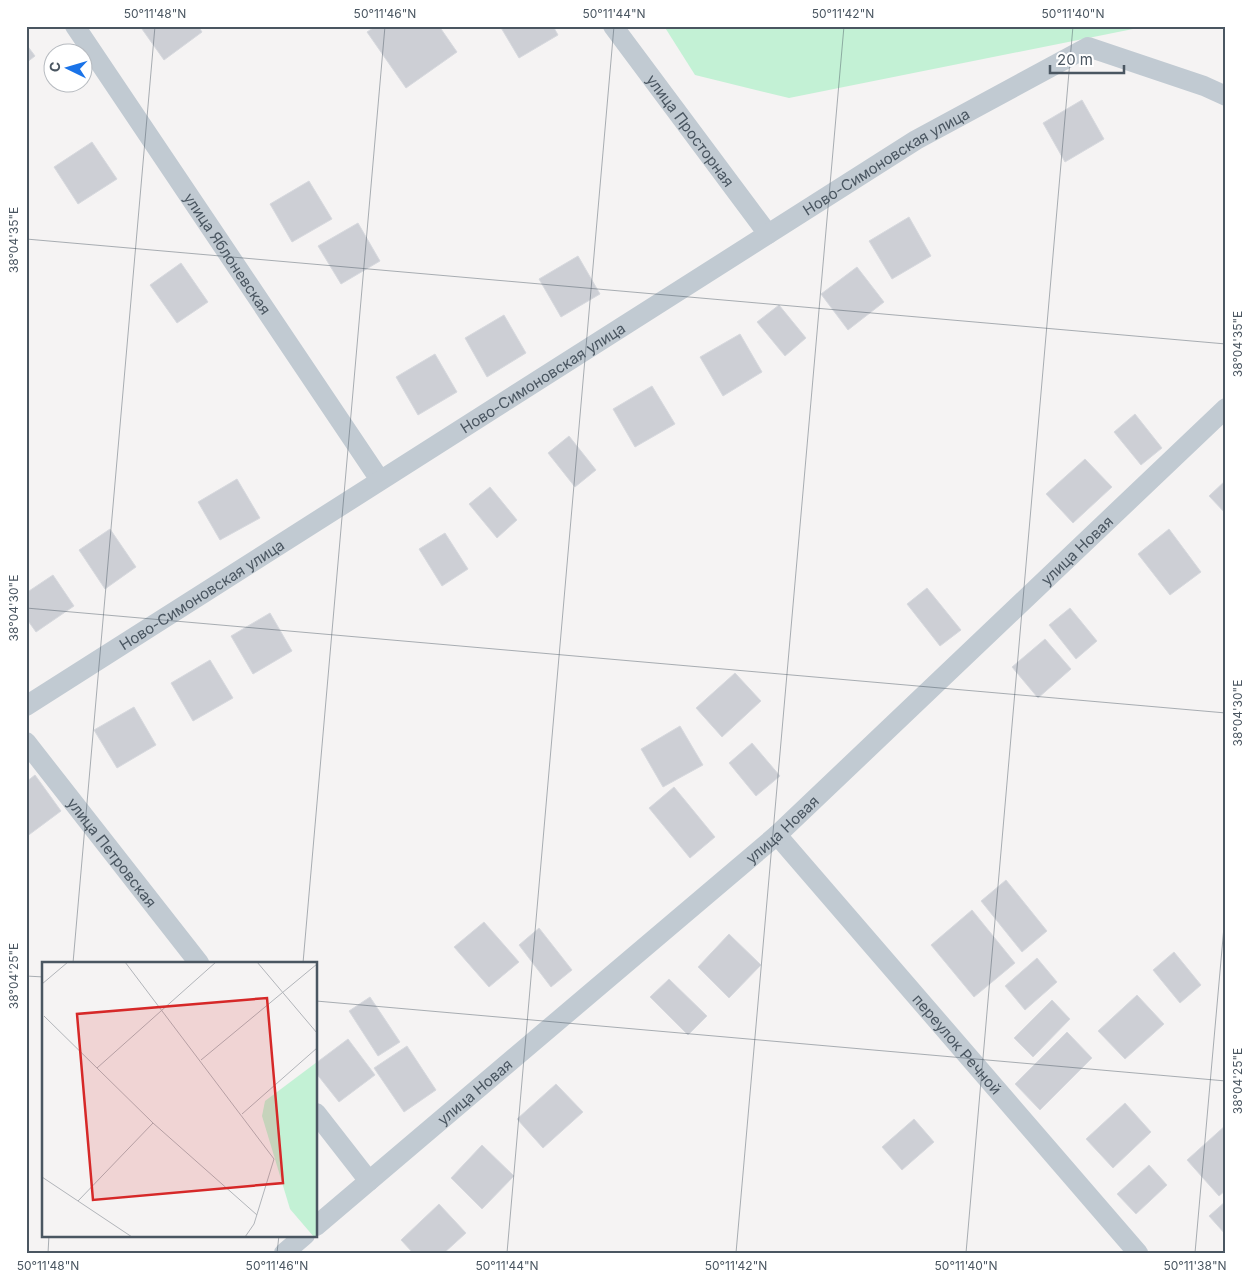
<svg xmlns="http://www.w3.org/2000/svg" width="1252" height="1279" font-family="Inter,sans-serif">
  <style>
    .green { fill: #c3f1d5 }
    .building { fill: #cdcfd5; stroke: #d7d9de }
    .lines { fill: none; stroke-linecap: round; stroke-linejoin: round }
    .minor { stroke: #c1cad2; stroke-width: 20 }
    .ticks { fill: none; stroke: #4a5661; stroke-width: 1; stroke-opacity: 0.45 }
    .labels { text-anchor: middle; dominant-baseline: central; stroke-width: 4; stroke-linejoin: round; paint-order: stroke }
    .street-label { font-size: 15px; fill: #4a5661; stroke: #fff }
    .inset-road { fill: none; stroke: #b1b4b9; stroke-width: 1 }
    .view { fill: #d62828; fill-opacity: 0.15; stroke: #d62828; stroke-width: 2.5 }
    .inset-edge { fill: none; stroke: #4a5661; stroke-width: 2.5 }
    .neatline { fill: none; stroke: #4a5661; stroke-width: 2 }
    .ticks-label { font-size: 12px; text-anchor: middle; fill: #4a5661 }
  </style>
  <rect width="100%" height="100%" fill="#f5f3f3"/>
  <path class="green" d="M664,26H1148L789,98L695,75Z"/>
  <path class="building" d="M146,26H198L202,32L164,60L142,29Z
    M376,26H439L457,52L406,88L367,32Z
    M500,26H553L558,35L519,58Z
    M26,44L35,56L26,63Z
    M1082,100L1104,139L1065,162L1043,123Z
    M92,142L117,179L78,204L54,167Z
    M309,181L332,219L292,242L270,204Z
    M909,217L931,256L892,279L869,241Z
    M358,223L380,261L341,284L318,246Z
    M578,256L600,294L561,317L539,279Z
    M181,263L208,302L177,323L150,285Z
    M857,267L884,302L848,330L821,294Z
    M779,305L806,338L785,356L757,322Z
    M504,315L526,353L487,377L465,338Z
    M740,334L762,372L723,396L700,357Z
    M435,354L457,392L418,415L396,377Z
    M652,386L675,424L635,447L613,409Z
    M1135,414L1162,448L1141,465L1114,432Z
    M569,436L596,470L575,487L548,453Z
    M1085,459L1112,487L1073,523L1046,494Z
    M237,479L260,518L220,540L198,502Z
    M1226,480V514L1209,496Z
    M490,487L517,520L497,538L469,504Z
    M110,529L136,567L105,589L79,550Z
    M1169,529L1201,572L1170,595L1138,554Z
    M445,533L468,569L442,586L419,549Z
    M53,575L74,606L36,632L26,618V593Z
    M927,588L961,630L940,646L907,604Z
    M1070,608L1097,641L1076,659L1049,625Z
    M270,613L292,651L253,674L231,636Z
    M1045,639L1071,669L1038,698L1012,667Z
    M210,660L233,698L193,721L171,683Z
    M735,673L761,701L722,737L696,708Z
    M134,707L156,745L117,768L94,730Z
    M680,726L703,765L663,787L641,749Z
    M752,743L780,776L756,796L729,763Z
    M35,775L61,811L26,837V782Z
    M674,787L715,837L690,858L649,808Z
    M1006,880L1047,931L1022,952L981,901Z
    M972,910L1015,963L974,997L931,945Z
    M484,922L519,962L489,987L454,947Z
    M539,928L572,970L551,987L519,945Z
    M729,934L761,965L729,998L698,967Z
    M1174,952L1201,985L1180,1003L1153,970Z
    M1037,958L1057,982L1025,1010L1005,986Z
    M669,979L707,1016L688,1035L650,997Z
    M1137,995L1164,1024L1125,1059L1098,1031Z
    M370,997L400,1042L378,1056L349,1011Z
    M1052,1000L1070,1019L1033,1057L1014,1038Z
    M1067,1032L1092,1058L1040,1110L1015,1084Z
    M348,1039L375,1075L339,1102L316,1073V1063Z
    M407,1046L436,1090L404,1112L374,1068Z
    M556,1084L583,1112L543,1148L517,1119Z
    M1125,1103L1151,1132L1113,1168L1086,1139Z
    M914,1119L934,1142L902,1170L882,1147Z
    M1226,1125V1190L1219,1196L1187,1160Z
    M482,1145L514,1176L482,1209L451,1178Z
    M1149,1165L1167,1185L1136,1214L1117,1194Z
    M1226,1201V1235L1209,1216Z
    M439,1204L466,1233L444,1253H413L401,1240Z"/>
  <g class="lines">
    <g class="minor">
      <path id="s1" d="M75,26L380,480"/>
      <path id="s2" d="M613,26L768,234"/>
      <path id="s3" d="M26,706L916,140L1088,47L1204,86L1226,96"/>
      <path id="s4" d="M26,742L199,963"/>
      <path id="s5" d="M777,835L1138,1253"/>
      <path d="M316,1113L369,1181"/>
      <path id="s6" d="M316,1226L777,835L1226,408"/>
      <path d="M284,1253L305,1235"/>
    </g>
  </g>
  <path class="ticks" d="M26,239L1226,344M26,608L1226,713M73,963L155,26M303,963L385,26M26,976L44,977M316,1001L1226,1081M48,1253L49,1235M277,1253L279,1235M507,1253L614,26M736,1253L844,26M966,1253L1073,26M1195,1253L1226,904"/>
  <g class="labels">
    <g class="street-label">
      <text stroke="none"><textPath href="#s2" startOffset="130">улица Просторная</textPath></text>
      <text stroke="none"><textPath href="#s3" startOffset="1018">Ново-Симоновская улица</textPath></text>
      <text stroke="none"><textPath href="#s1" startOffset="274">улица Яблоневская</textPath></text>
      <text stroke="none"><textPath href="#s3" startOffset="612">Ново-Симоновская улица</textPath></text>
      <text stroke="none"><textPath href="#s6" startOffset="1018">улица Новая</textPath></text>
      <text stroke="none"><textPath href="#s3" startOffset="208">Ново-Симоновская улица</textPath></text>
      <text stroke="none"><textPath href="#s6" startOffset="612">улица Новая</textPath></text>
      <text stroke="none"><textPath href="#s4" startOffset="140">улица Петровская</textPath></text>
      <text stroke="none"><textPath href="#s5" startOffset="276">переулок Речной</textPath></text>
      <text stroke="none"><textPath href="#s6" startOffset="208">улица Новая</textPath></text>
    </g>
  </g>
  <g transform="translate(42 962)">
    <rect width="275" height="275" fill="#f5f3f3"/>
    <path d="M275,100V275H272L248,247L220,154L223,139Z" fill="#c3f1d5"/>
    <path class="inset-road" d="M83,0L232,197L212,262L203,275M215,0L275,71M0,22L26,0M2,54L111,161L215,253M159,98L275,2M55,106L174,0M200,152L275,86M0,215L90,275M36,239L111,161"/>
    <path class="view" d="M225,36L241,221L51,238L35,52Z"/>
    <rect width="275" height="275" class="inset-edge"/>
  </g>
  <rect width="1252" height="1279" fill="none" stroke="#ffffff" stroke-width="55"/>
  <g transform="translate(68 68) rotate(275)"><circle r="24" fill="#ffffff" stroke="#b7bbc0"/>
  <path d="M0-4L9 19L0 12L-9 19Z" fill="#1a73e8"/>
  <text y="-8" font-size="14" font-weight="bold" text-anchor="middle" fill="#4a5661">С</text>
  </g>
  <path d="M1050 65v8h74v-8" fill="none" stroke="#4a5661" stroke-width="2.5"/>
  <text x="1057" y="65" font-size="15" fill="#4a5661" stroke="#ffffff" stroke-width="4" paint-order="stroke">20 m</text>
  <rect x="28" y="28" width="1196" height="1224" class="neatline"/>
  <g class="ticks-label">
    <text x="155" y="18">50°11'48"N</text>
    <text x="385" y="18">50°11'46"N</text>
    <text x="614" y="18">50°11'44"N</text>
    <text x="843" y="18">50°11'42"N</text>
    <text x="1073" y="18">50°11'40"N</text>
    <text transform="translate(14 240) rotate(-90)" y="4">38°04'35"E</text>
    <text transform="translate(1238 344) rotate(-90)" y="4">38°04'35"E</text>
    <text transform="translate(14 608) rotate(-90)" y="4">38°04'30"E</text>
    <text transform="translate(1238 713) rotate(-90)" y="4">38°04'30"E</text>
    <text transform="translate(14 976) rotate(-90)" y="4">38°04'25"E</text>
    <text transform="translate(1238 1081) rotate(-90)" y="4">38°04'25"E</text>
    <text x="48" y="1270">50°11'48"N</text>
    <text x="277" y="1270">50°11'46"N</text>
    <text x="507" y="1270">50°11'44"N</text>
    <text x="736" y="1270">50°11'42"N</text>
    <text x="966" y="1270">50°11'40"N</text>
    <text x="1195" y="1270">50°11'38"N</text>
  </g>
</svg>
